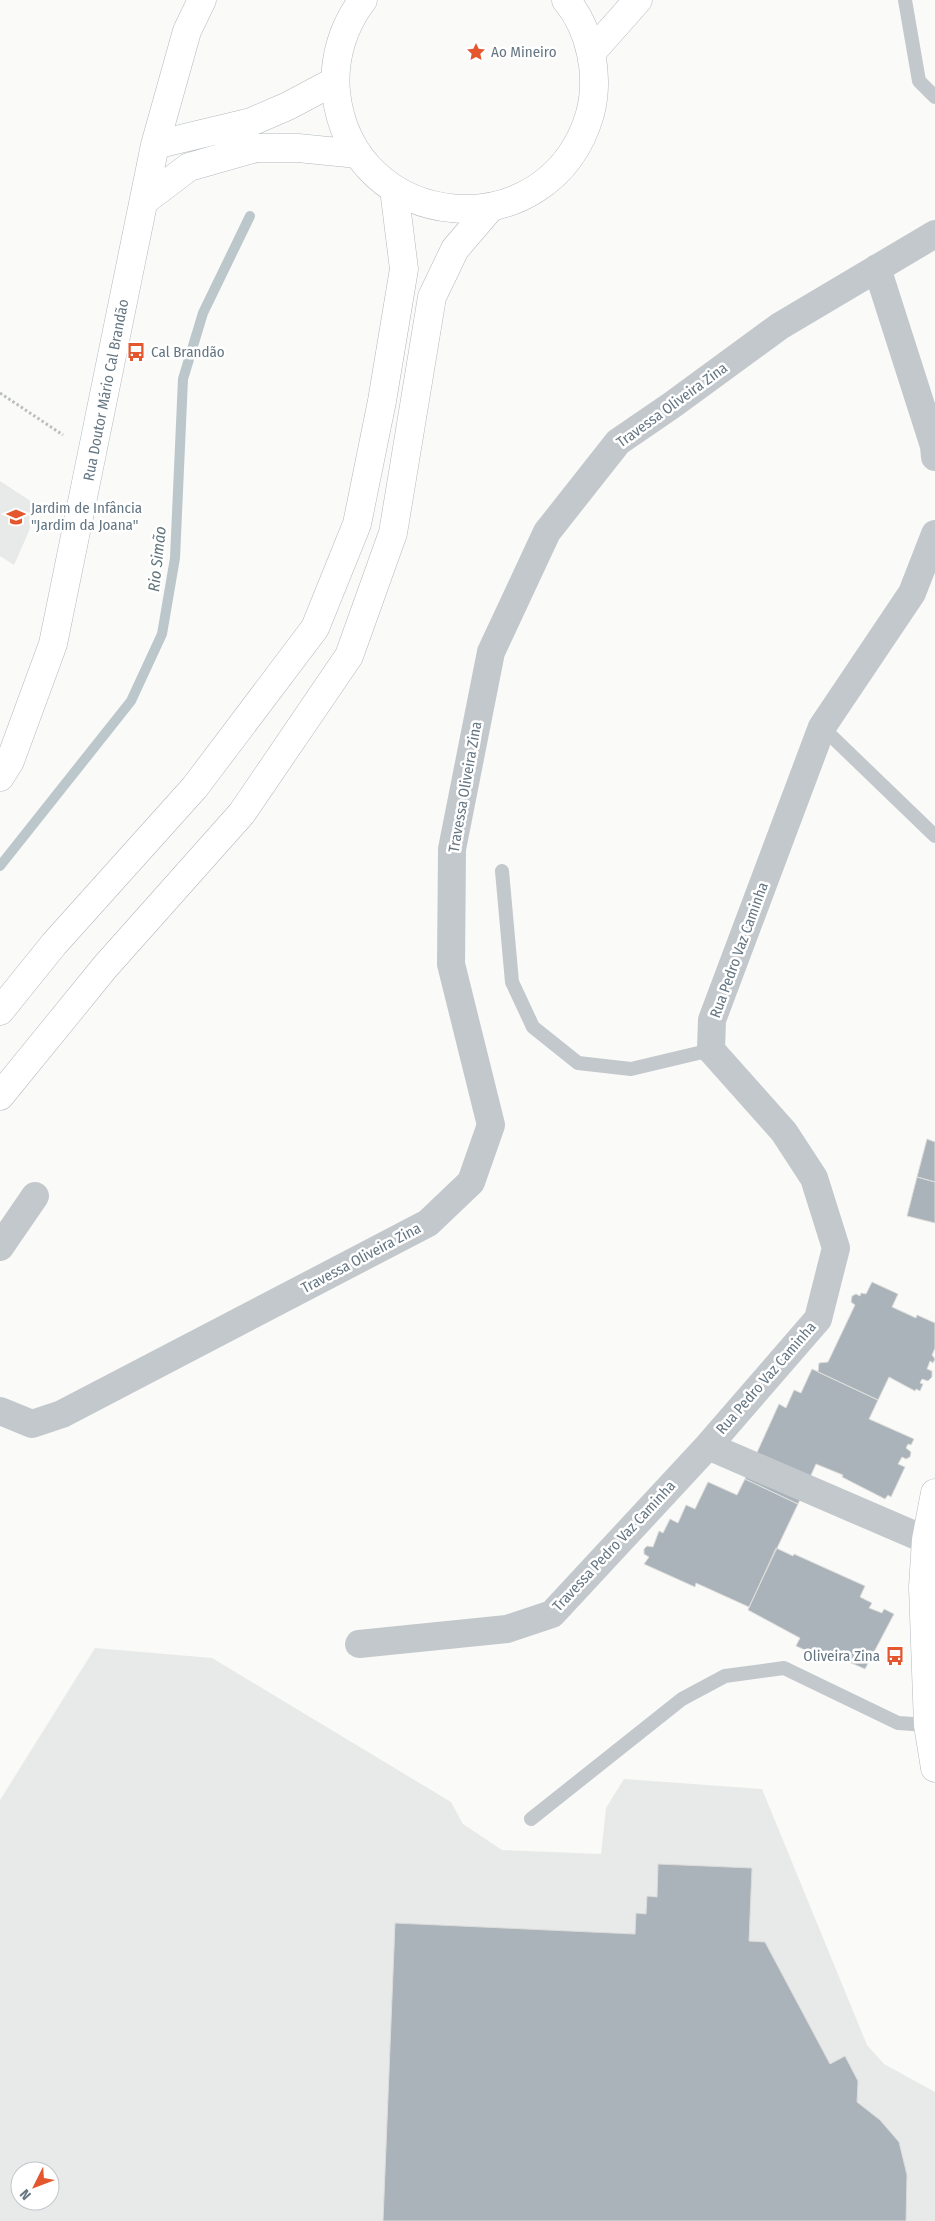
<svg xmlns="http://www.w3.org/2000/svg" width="935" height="2221" font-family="'Fira Sans Condensed',sans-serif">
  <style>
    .built { fill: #e8e9e9; fill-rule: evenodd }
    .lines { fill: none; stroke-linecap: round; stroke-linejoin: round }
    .stream { stroke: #bbc7cb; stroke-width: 10 }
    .building { fill: #aab3b9; stroke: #dcdcda }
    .secondary-casing { stroke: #b3babf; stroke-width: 29 }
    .highway-casing { stroke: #b4b9bd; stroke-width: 29 }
    .path { stroke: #bbbfc2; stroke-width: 3; stroke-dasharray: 2.5 2.5; stroke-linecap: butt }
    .lane { stroke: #c3c8cc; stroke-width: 14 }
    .street { stroke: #c3c8cc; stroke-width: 28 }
    .secondary { stroke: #fff; stroke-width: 28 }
    .highway { stroke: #fff; stroke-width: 28 }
    .labels { text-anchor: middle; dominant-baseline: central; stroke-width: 5; stroke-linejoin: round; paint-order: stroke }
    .poi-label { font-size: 15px; fill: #657683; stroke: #fff; text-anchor: start }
    .street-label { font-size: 15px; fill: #657683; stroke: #fff }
    .water-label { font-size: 16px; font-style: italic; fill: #60757c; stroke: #fff }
  </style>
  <rect width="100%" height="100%" fill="#fafaf8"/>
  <path class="built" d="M0,481L35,504L29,531L14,565L0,556Z
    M95,1648L212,1658L451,1802L463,1824L502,1850L601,1854L606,1808L624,1779L762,1789L867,2045L884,2064L935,2092V2221H0V1800ZM20,2171H50V2201H20Z"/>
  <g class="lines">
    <path class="stream" d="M0,866L131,701L162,634L175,558L183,379L203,313L250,216"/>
  </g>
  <path class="building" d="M927,1139L935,1142V1182L917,1177Z
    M917,1177L935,1182V1223L907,1216Z
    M872,1282L898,1294L892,1307L916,1318L917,1315L935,1323V1348L932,1355L935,1359L933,1363L930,1361L927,1369L932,1371V1377L928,1381L922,1379L920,1383L923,1384L920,1391L916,1389L915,1391L889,1377L878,1400L818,1372L819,1363L828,1362L855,1305L851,1302L852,1296L856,1294L860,1296L861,1293L866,1294Z
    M812,1369L878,1400L869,1419L914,1439L911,1445L908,1444L906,1448L911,1452L910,1457L906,1459L902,1457L898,1464L905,1467L891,1497L888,1495L885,1499L842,1477L843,1475L816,1464L798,1504L745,1479L779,1404L786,1408L794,1390L801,1393Z
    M745,1479L798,1504L749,1607L696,1583L695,1587L644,1564L649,1557L644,1554V1549L647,1546L653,1547L659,1531L663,1533L670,1519L678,1523L686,1505L695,1509L708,1482L737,1495Z
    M776,1548L793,1556L794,1554L865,1586L860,1597L872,1603L869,1608L882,1613L884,1609L894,1614L865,1669L824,1651L821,1657L796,1646L800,1638L748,1610Z
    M658,1864L752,1868L749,1941L765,1942L830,2064L845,2056L858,2081L857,2102L880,2120L899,2142L907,2175L906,2221H383L395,1923L635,1934L636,1913L646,1914L647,1896L657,1897Z"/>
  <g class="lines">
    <g class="secondary-casing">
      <path id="secondary" d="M363,0C343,26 333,59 336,92C351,235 550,252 590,114C600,76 591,30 566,0
        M591,53L638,0
        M155,145L251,122L288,106L335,81
        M144,201L189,167L256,148H298L358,154
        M0,777L10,761L53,644L155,145L187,31L202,0
        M935,1493L926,1540L923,1587L928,1725L935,1768"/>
    </g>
    <g class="highway-casing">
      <path id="highway" d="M0,1011L54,944L195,787L315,628L357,524L382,401L404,269L394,189
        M0,1096L105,967L242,813L349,656L393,533L432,297L455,249L491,207"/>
    </g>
    <path class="path" d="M0,393L63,435"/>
    <path class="lane" d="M905,0L919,81L935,97
      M822,727L935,836
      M502,871L512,982L533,1027L578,1063L631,1069L711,1050
      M531,1819L682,1699L725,1676L784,1668L898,1723L928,1725"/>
    <path class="street" d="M877,268L934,446L935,457
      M0,1247L35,1196
      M0,1411L32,1424L62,1414L428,1223L471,1182L491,1125L451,964L452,849L491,652L547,532L618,442L672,405L780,326L935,234
      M708,1446L926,1540
      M359,1644L507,1629L552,1614L708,1446L818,1319L836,1248L814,1178L784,1132L711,1050L712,1020L822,727L912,593L935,534"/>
    <use href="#secondary" class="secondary"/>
    <use href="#highway" class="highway"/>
  </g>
  <defs>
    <g id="sight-bare" transform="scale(1.5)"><path d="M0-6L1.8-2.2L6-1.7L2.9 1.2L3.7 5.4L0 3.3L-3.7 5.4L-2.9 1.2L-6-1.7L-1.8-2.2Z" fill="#e4572e" stroke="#fff" stroke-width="2.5" paint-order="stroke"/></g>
    <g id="bus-bare" transform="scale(1.5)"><path d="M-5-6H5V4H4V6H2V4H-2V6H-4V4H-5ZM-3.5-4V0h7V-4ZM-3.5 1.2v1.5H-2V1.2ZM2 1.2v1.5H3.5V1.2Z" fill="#e4572e" stroke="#fff" stroke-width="2.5" paint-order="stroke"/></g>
    <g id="school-bare" transform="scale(1.5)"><path d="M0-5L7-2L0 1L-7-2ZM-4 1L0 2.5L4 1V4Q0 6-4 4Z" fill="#e4572e" stroke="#fff" stroke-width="2.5" paint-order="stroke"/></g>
  </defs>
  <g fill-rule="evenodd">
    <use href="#sight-bare" x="476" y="52"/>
    <use href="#bus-bare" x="136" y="352"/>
    <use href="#school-bare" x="16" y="517"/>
    <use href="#bus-bare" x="895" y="1656"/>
  </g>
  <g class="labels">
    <g class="poi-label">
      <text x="491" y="52">Ao Mineiro</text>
      <text x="151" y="352">Cal Brandão</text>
      <text x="31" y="508">Jardim de Infância<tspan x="31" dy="17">"Jardim da Joana"</tspan></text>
      <text x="880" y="1656" text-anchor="end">Oliveira Zina</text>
    </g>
    <g class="street-label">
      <text transform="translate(106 390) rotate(-79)">Rua Doutor Mário Cal Brandão</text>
      <text transform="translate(672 405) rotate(-36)">Travessa Oliveira Zina</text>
      <text transform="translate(465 787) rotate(-80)">Travessa Oliveira Zina</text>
      <text transform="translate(739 950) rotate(-70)">Rua Pedro Vaz Caminha</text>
      <text transform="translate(361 1258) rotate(-28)">Travessa Oliveira Zina</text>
      <text transform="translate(766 1378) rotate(-49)">Rua Pedro Vaz Caminha</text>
      <text transform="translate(614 1546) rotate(-47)">Travessa Pedro Vaz Caminha</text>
    </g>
    <g class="water-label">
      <text transform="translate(157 559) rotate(-84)">Rio Simão</text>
    </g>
  </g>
  <g transform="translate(35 2186) rotate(228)"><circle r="24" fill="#ffffff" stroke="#c1c8cd"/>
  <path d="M0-4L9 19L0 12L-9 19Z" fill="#e4572e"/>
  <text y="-8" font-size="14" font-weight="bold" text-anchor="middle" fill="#657683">N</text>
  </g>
</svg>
